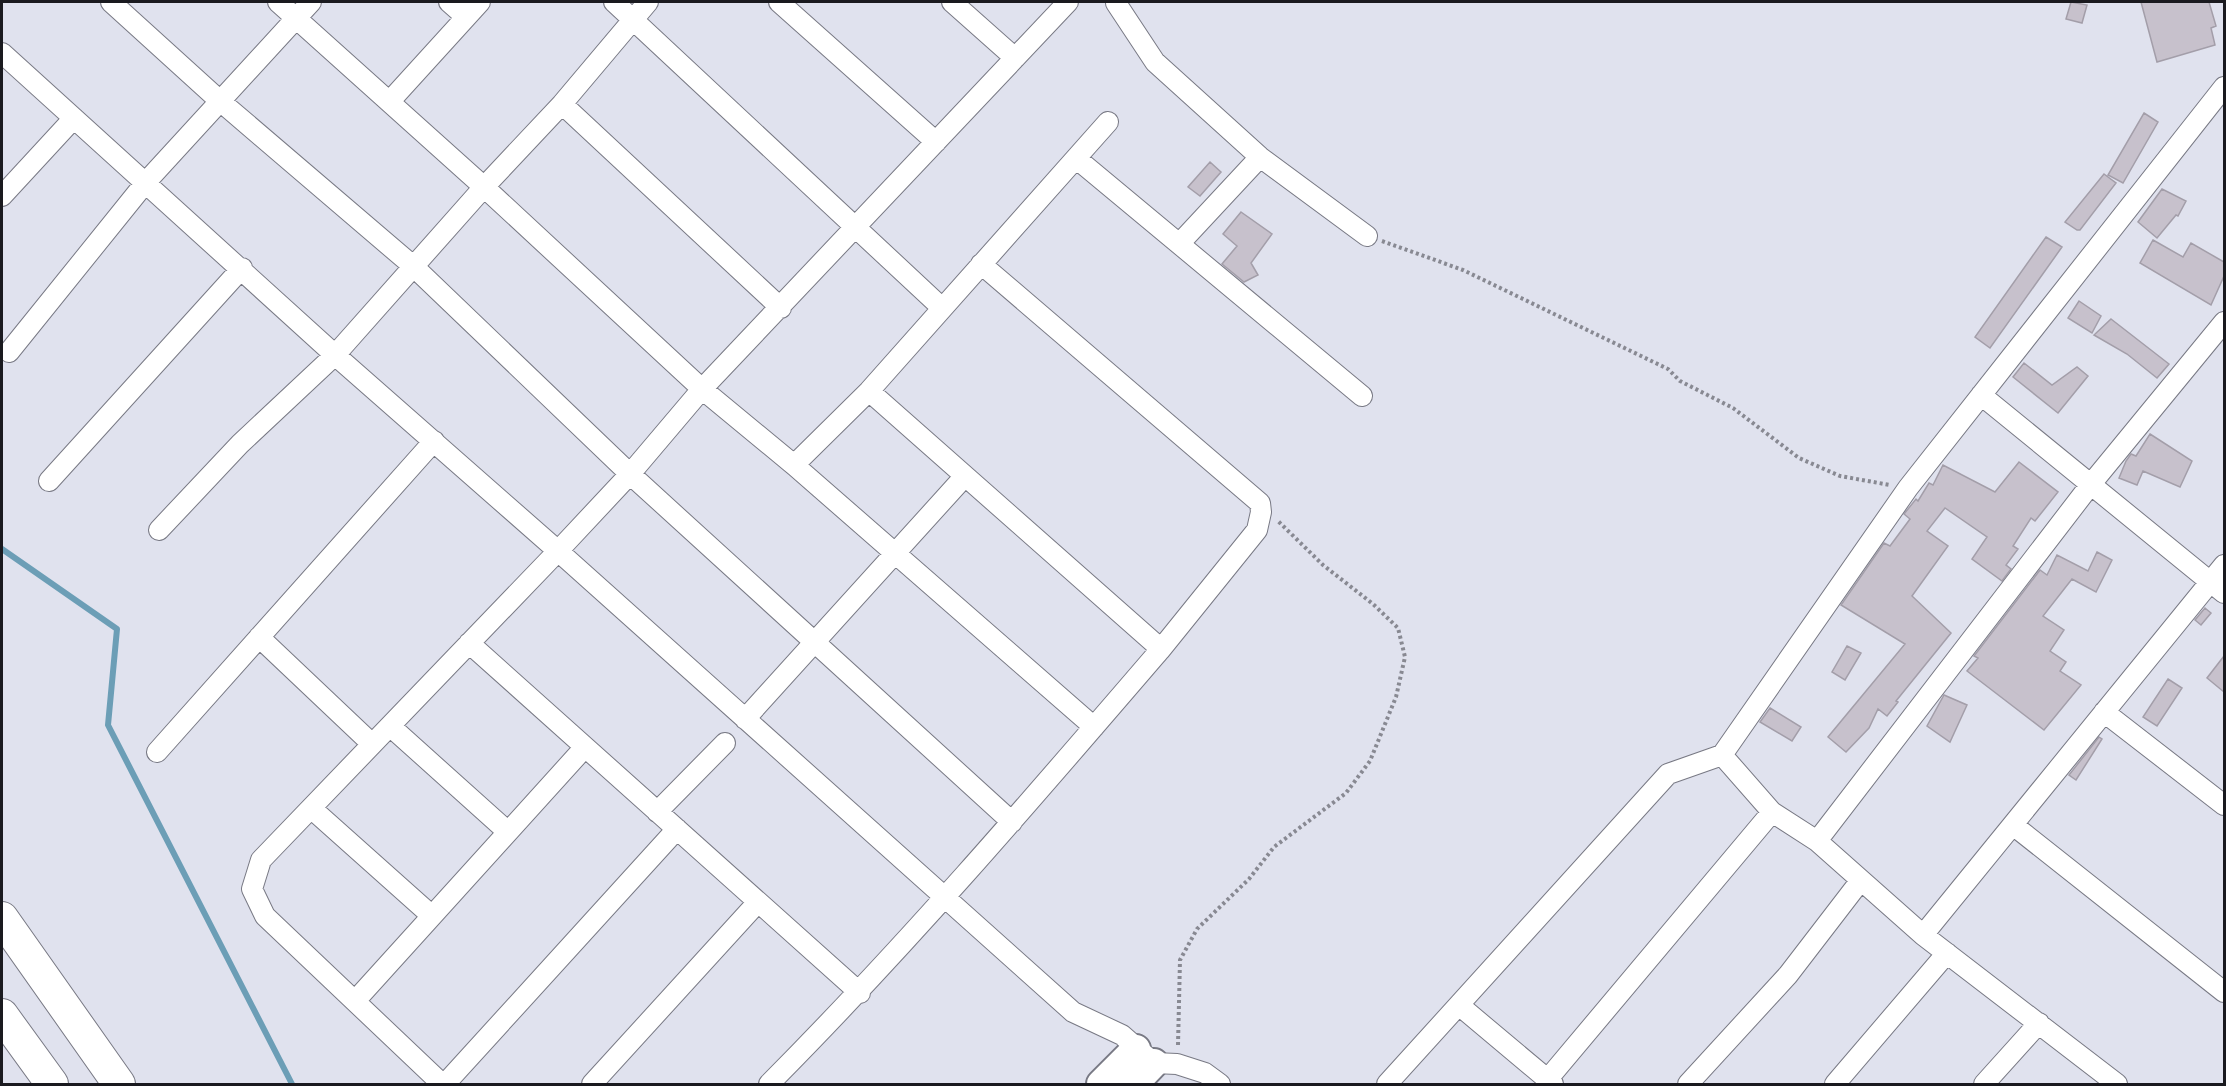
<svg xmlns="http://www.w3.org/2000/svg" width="2226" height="1086" font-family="Manrope,sans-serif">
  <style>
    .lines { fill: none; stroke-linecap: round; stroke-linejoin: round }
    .stream { stroke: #6c9eb6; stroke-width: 6 }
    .building { fill: #c7c1cc; stroke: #a39ea9; stroke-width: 1.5 }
    .street-casing { stroke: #787984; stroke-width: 22 }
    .secondary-casing { stroke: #787984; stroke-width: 32 }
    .primary-casing { stroke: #787984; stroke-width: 34 }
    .path { stroke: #888992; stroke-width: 4; stroke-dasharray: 3 3; stroke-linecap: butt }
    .street { stroke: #fff; stroke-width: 20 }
    .secondary { stroke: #fff; stroke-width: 28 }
    .primary { stroke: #fff; stroke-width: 32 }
  </style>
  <rect width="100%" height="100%" fill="#e0e2ee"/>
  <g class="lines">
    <path class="stream" d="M2,549L117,629L108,725L292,1084"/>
  </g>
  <path class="building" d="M2071,2L2087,5L2082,23L2066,19Z
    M2141,2H2209L2216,26L2211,28L2215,45L2157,62Z
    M2144,113L2158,122L2123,183L2108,175Z
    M1210,162L1221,172L1200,196L1188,187Z
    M2104,174L2116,183L2080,230H2077L2065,222Z
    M2162,189L2186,201L2178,216L2176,215L2157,238L2138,222Z
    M1241,212L1272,234L1251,263L1258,275L1244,282L1222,264L1237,246L1223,234Z
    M2046,237L2062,247L1990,348L1975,337Z
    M2153,240L2183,257L2191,243L2224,262V276L2211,305L2140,263Z
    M2079,301L2101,316L2092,333L2068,318Z
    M2111,319L2169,364L2157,378L2127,354L2094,335Z
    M2024,363L2052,385L2077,367L2088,376L2058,413L2013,377Z
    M2150,434L2192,461L2180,487L2143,471L2137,485L2119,478L2126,461L2131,454L2136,456Z
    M2019,462L2058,492L2035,521L2031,518L2013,546L2018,549L2006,565L2011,569L2002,581L1972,559L1987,537L1945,508L1927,531L1948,546L1912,596L1951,633L1896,701L1898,702L1887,716L1878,709L1869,728L1846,752L1828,737L1905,644L1841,605L1884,543L1890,546L1910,519L1904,514L1916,499L1918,501L1929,483L1933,485L1943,465L1995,492Z
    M2097,552L2112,560L2096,592L2072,579L2043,616L2064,630L2050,651L2066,662L2060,671L2081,685L2044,730L1967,671L1978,658L1974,656L2040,570L2047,575L2057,555L2088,571Z
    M2205,608L2211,613L2201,625L2195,620Z
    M1847,646L1861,653L1845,680L1832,672Z
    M2224,656V692L2207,678Z
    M2168,679L2182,688L2157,726L2143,717Z
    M1944,695L1967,705L1950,742L1927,726Z
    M1770,708L1801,727L1792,741L1760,722Z
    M2099,737L2102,739L2076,780L2069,775Z"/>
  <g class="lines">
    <g class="street-casing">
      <path id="street" d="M111,2L220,101L413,266L630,474L1012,822
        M278,2L484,187L702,389L794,465L1094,727
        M449,2L466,17
        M614,2L942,308
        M779,2L936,142
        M952,2L1015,58
        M1116,3L1155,62L1260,157L1367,236
        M2,53L335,355L558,551L1073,1012L1122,1035L1154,1063L1177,1064L1205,1073L1220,1084
        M390,101L480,2
        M562,104L781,308
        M1077,159L1362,396
        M2,196L74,118
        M1179,244L1260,157
        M9,352L146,182L311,2
        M869,391L1161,649L1257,530L1261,512L1260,503L981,264
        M1981,395L2224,593
        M794,465L869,391L1108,122
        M49,481L242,268
        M159,530L240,444L335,355L484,187L562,104L648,2
        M259,637L372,744
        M469,643L860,993
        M2104,712L2224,805
        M745,719L965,476
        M390,726L508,832
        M157,752L434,441
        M1722,755L1772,812L1817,841L1923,935L2117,1084
        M311,808L432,916
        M657,812L725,743
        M2013,825L2224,992
        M1817,841L2091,484L2224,322
        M1923,935L2224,565
        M355,1001L585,747
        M1460,1006L1553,1084
        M1547,1080L1772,812
        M442,1084L265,916L252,889L261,860L558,551L630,474L702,389L1068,2
        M445,1084L677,829
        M592,1084L758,902
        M769,1084C907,945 1033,798 1161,649
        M1387,1084L1668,774L1722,755L1908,488L2224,87
        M1688,1084L1788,975L1861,880
        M1835,1084L1947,953
        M1984,1084L2039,1023"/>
    </g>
    <g class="secondary-casing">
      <path id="secondary" d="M1101,1084L1136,1049
        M1134,1084L1154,1063"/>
    </g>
    <g class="primary-casing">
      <path id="primary" d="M2,918L119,1084
        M2,1015L52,1084"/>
    </g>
    <path class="path" d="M1382,241L1463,270L1668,369L1680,381L1733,408L1799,458L1840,476L1890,485
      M1178,1045L1180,960L1197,929L1249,879L1274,847L1346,793L1370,761L1396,697L1405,657L1398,628L1373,604L1323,565L1278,521"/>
    <use href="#street" class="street"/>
    <use href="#secondary" class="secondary"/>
    <use href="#primary" class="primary"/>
  </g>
  <rect width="2226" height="1086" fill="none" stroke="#1a1a1f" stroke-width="6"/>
</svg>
